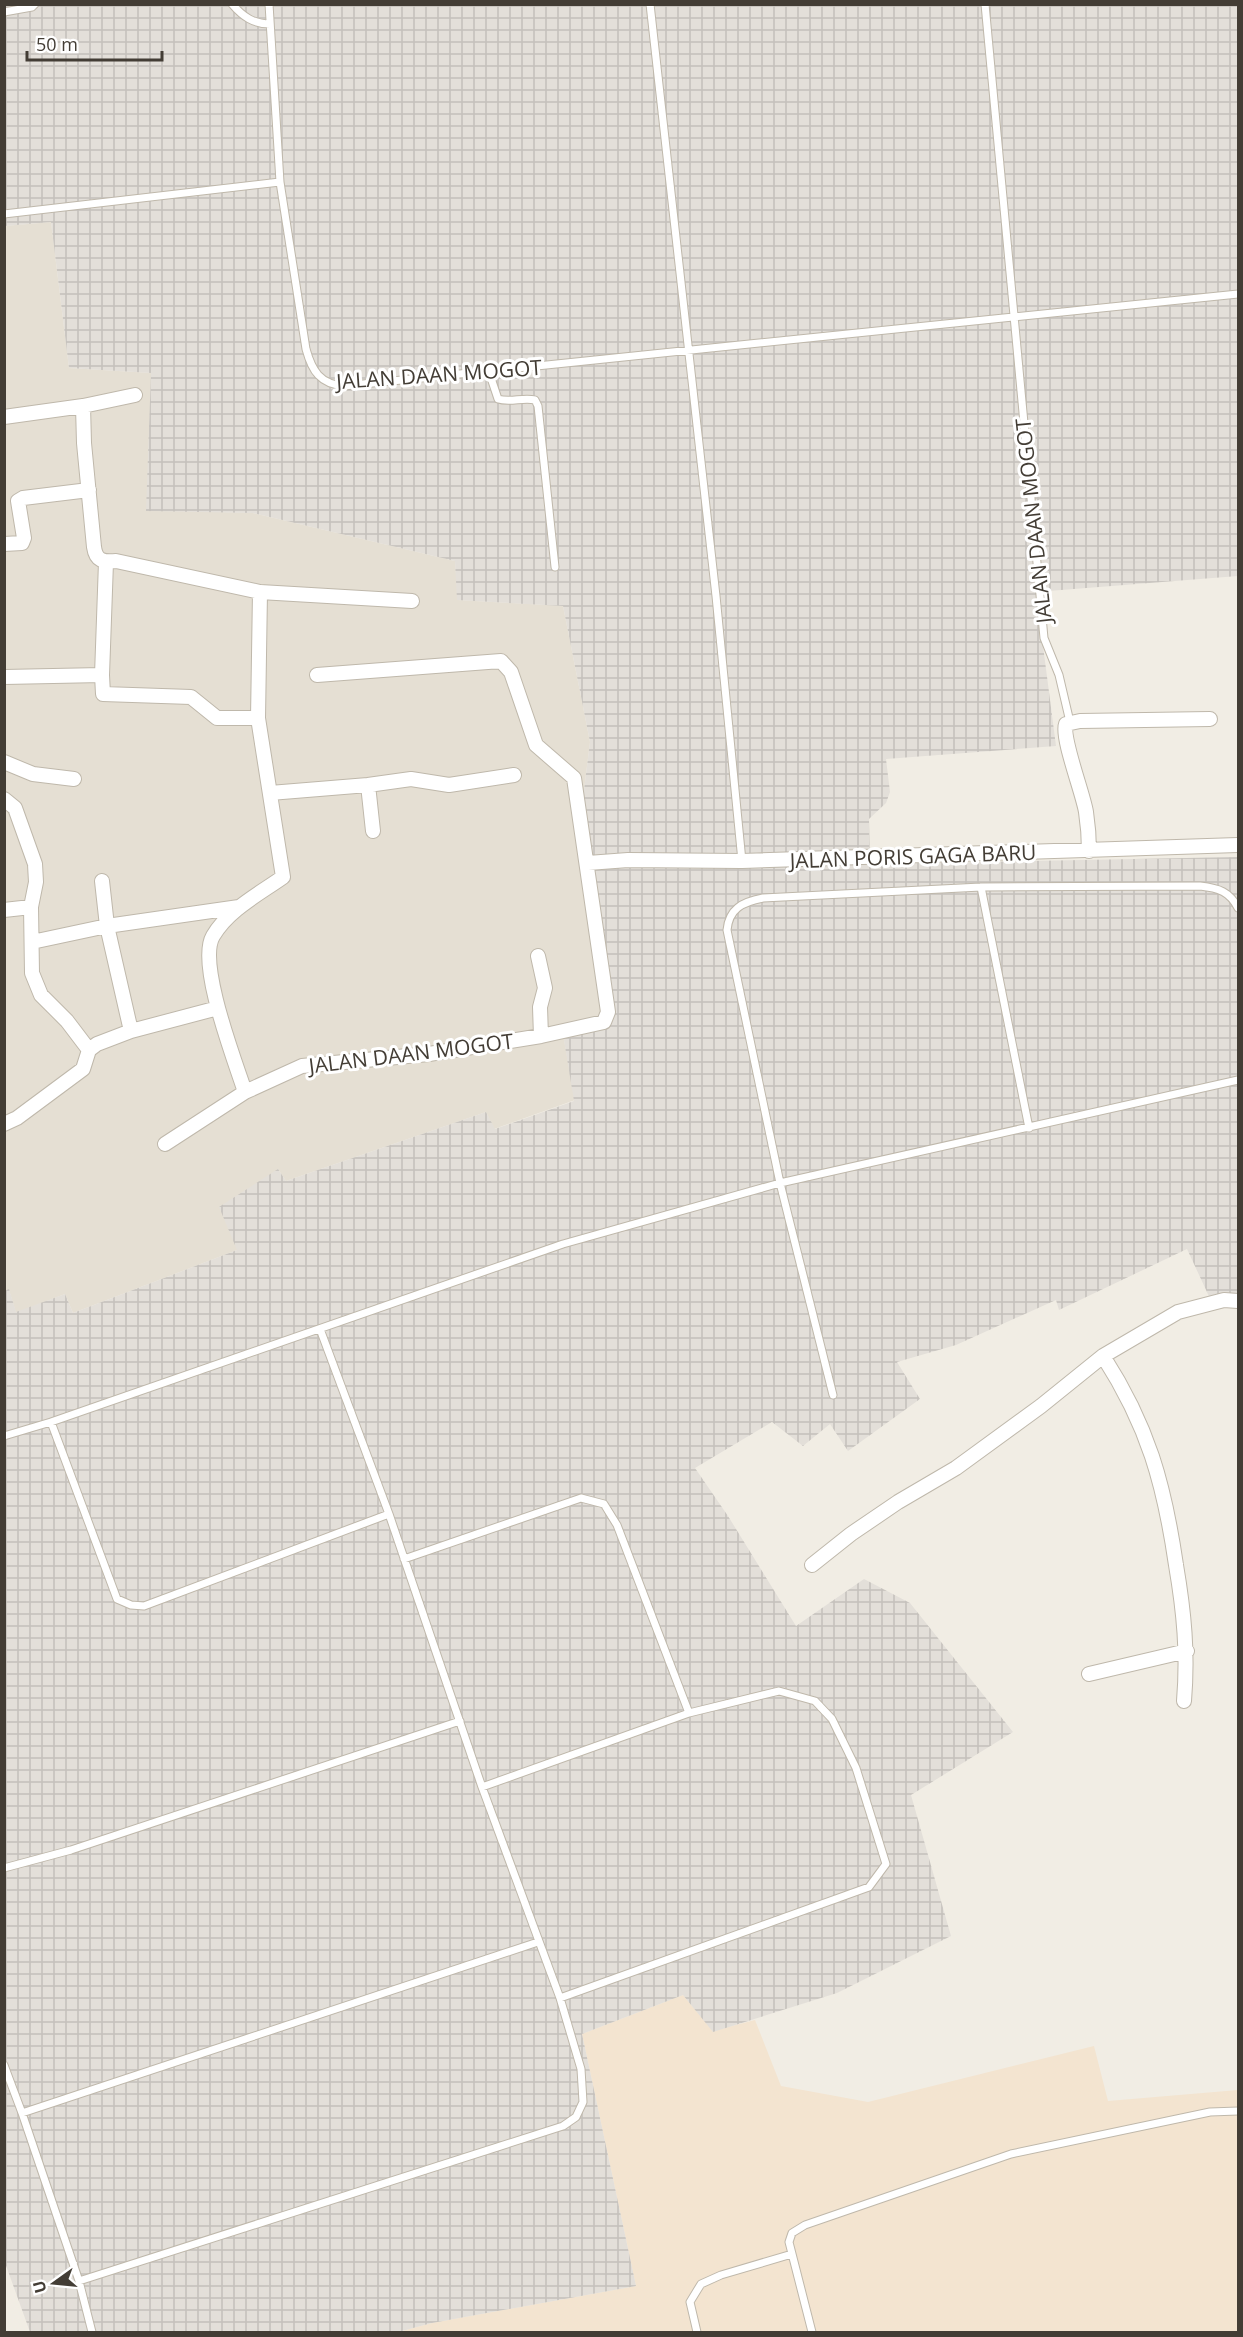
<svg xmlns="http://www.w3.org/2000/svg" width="1243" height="2337" font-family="'Open Sans',sans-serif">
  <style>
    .residential { fill: #e5dfd3 }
    .commercial { fill: #f3e4d0 }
    .industrial { fill: url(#industrial-grid) }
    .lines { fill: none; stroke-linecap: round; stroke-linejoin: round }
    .service-casing { stroke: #bfb8ab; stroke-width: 9 }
    .minor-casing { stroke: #bfb8ab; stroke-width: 16 }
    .service { stroke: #fff; stroke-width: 7 }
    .minor { stroke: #fff; stroke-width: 14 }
    .labels { text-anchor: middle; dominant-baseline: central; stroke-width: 6; stroke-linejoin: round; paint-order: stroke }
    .street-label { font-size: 21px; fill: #433d35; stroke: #fff }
  </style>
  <defs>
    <pattern id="industrial-grid" width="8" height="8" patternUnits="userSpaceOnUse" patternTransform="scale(1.5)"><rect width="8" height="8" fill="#e3dfd9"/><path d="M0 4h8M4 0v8" fill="none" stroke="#c4c0bb"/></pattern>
  </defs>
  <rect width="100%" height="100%" fill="#f1ede4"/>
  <path class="residential" d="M51,222L69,368L151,373L147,510L253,513L455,561L458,600L563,606L590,742L582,806L591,932L609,1028L563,1034L575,1100L494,1129L486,1112L286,1181L278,1169L237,1250L73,1313L65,1294L16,1313L9,1290L5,1291L4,226Z"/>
  <path class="commercial" d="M683,1995L713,2031L755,2020L781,2086L868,2102L1094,2046L1108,2101L1238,2090V2332H398L432,2323L636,2286L582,2034Z"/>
  <path class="industrial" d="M5,5H1238V576L1036,592L1056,746L886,759L890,792L886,803L869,819L870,864L1238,857V1304L1213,1305L1187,1249L1059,1310L1056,1300L956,1345L897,1362L920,1399L848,1451L830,1424L803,1446L772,1422L695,1468L728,1516L796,1626L864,1579L910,1603L1013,1732L911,1795L951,1936L837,1993L713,2032L683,1995L582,2034L636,2286L432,2323L398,2332H30L4,2260V1291L9,1289L16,1312L65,1294L73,1313L237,1250L219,1207L278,1169L286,1181L486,1112L495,1129L574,1101L563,1034L609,1027L591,932L582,806L590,742L563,606L457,600L455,561L253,513L146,511L151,373L69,368L51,222L5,226Z"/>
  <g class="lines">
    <g class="service-casing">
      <path id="service" d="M232,4C243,17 254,24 270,24
        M269,4L280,182L306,349C312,371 320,384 344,386C642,357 940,322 1238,294
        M650,4L716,596L742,861
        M985,4L1044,638L1059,675L1070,722
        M4,12L32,7L35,4
        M4,214L280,182
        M489,372L498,399C510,403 523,397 535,400L538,406L555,567
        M981,887L1029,1128
        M833,1395L780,1183L727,930C729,909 742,902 763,898L981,887L1200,886C1219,888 1230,892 1238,908
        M51,1422L117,1599L131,1605L144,1606L389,1514
        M4,1436L51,1422L563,1244L780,1183L1238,1080
        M404,1559L581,1498L604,1504L617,1525L689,1713
        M482,1787L689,1713L779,1691L815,1701L832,1719L856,1768L886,1864L869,1887L560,1998
        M4,1868L71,1850L460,1721
        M4,2065L22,2113L538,1942
        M22,2113L79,2281L92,2332
        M79,2281L563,2126L576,2117L583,2102L581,2069L560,1998L482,1787L389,1514L320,1329
        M697,2332L690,2302L701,2284L721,2275L792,2254
        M812,2332L789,2242L792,2233L805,2225L1011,2154L1210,2112L1238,2111"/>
    </g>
    <g class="minor-casing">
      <path id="minor" d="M83,406L84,443L94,547C96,561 103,562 116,561L260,592L412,601
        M4,417L83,406L135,395
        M4,544L22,543L24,538L18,501L23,498L89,490
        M106,562L102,675L103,694L191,697L217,718H258
        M4,677L102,675
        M4,762L33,774L74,779
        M368,785L411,779L449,785L514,775
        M270,793L368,785L373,831
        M4,799L15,808L35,864L36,882L31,907L32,973L41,995L67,1021L89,1050
        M1089,851C1089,838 1088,825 1086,812C1083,793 1061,737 1066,724L1080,721L1210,719
        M588,863L628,860L742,861L1238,845
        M102,881L107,926L131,1031
        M4,910L31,907
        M32,942L107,926L239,907
        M538,956L545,988L540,1007L541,1036
        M245,1092C235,1061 197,963 213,936C228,910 259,894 283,877L258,718L260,592
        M4,1124L17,1118L83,1069L89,1050L97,1044L131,1031L218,1008
        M165,1144L245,1092L302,1066L429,1054L541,1036L604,1022L608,1012L574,778L536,745L511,672L501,661L317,675
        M812,1565L851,1534L898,1502L956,1468L1041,1406L1103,1356
        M1089,1674L1187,1651
        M1184,1701C1188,1653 1184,1612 1176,1565C1164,1483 1148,1426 1103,1356L1178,1312L1224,1300L1238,1301"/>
    </g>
    <use href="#service" class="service"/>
    <use href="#minor" class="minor"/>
  </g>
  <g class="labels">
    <g class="street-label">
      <text transform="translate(439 374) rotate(-4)">JALAN DAAN MOGOT</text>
      <text transform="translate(1033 521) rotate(-96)">JALAN DAAN MOGOT</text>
      <text transform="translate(913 856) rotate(-2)">JALAN PORIS GAGA BARU</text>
      <text transform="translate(411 1053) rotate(-7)">JALAN DAAN MOGOT</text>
    </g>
  </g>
  <rect width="1243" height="2337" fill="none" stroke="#433d35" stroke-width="12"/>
  <g transform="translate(54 2283) rotate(255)" stroke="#ffffff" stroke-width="4.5" paint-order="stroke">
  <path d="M0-4.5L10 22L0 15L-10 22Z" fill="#433d35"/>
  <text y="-9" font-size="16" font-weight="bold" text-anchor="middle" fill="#433d35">U</text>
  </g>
  <path d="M27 51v9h135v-9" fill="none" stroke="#433d35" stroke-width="3"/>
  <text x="36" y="51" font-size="18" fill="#433d35" stroke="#ffffff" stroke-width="4.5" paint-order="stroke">50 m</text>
</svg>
